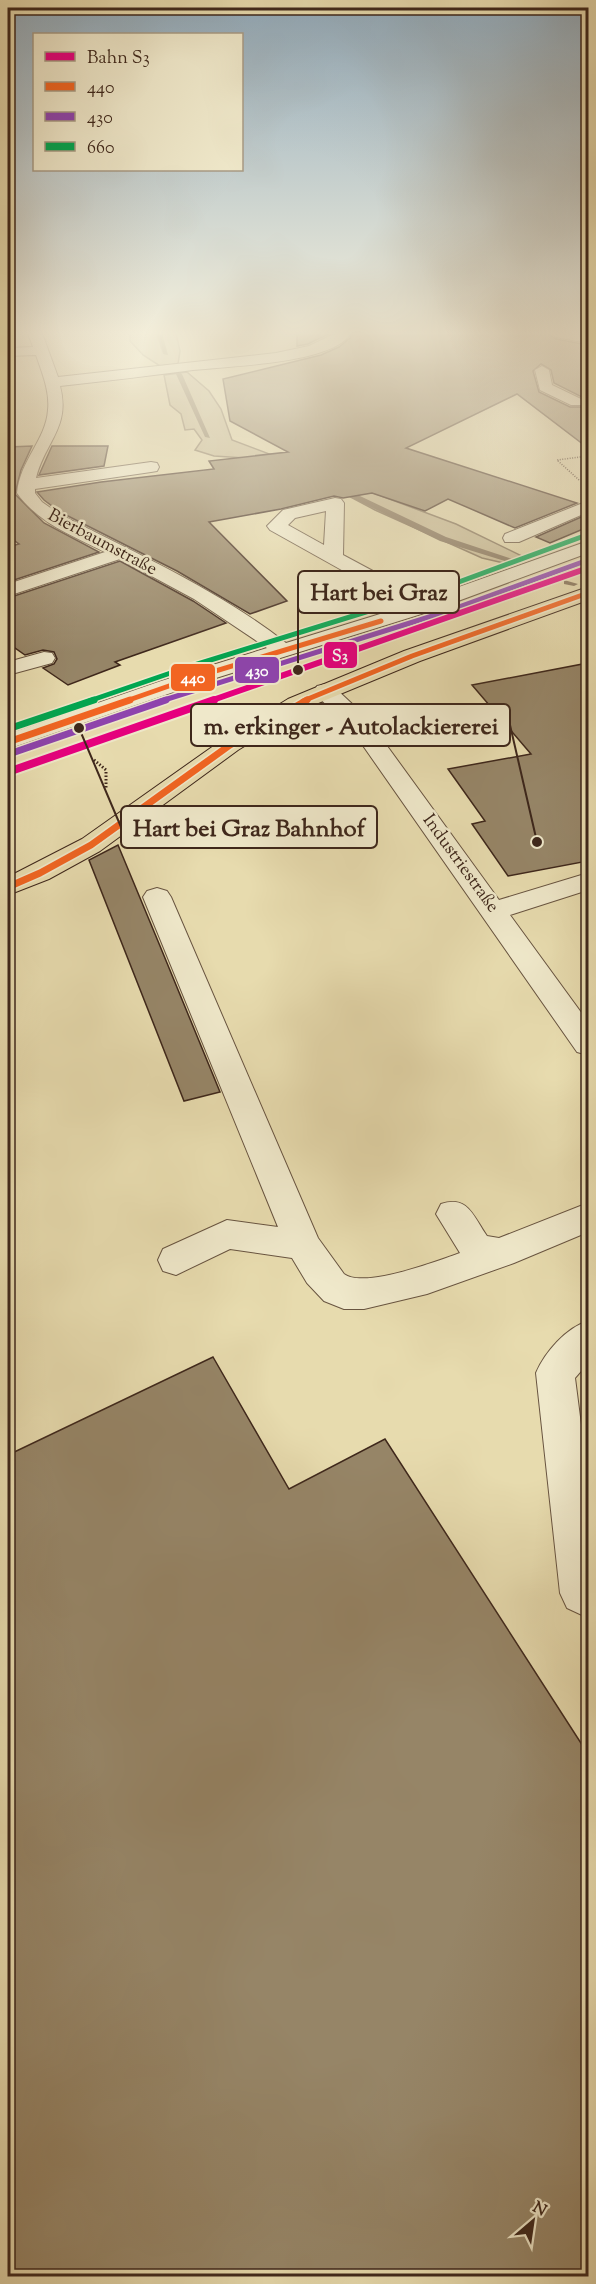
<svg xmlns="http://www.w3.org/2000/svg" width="596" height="2284" font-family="'Sorts Mill Goudy',serif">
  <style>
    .green { fill: #cabc95; stroke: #847258; stroke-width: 1.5 }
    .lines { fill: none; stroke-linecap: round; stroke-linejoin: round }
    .stream { fill: #816e55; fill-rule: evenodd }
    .building { fill: #968567; stroke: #3e271b; stroke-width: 1.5; fill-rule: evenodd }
    .minor-casing { stroke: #685440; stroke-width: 2 }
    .major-casing { stroke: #3e271b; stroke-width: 2 }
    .path-far1 { stroke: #3e271b; stroke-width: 1.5; stroke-dasharray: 1 1.5; stroke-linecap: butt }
    .path { stroke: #3e271b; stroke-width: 3; stroke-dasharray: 1.5 2; stroke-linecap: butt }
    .minor { fill: #efe8ca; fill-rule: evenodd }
    .major { fill: #e7dbae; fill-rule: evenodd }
    .bus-1-far1-casing { stroke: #efe8ca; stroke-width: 8 }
    .bus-1-casing { stroke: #efe8ca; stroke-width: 10 }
    .bus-2-far1-casing { stroke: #efe8ca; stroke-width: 8 }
    .bus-2-casing { stroke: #efe8ca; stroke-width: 10 }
    .bus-3-far1-casing { stroke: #efe8ca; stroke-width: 8 }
    .bus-3-casing { stroke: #efe8ca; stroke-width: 10 }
    .bus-1-far1 { stroke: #f26522; stroke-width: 5 }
    .bus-1 { stroke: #f26522; stroke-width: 7 }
    .bus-2-far1 { stroke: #8e44ad; stroke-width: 5 }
    .bus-2 { stroke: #8e44ad; stroke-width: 7 }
    .bus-3-far1 { stroke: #00a651; stroke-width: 5 }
    .bus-3 { stroke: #00a651; stroke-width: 7 }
    .rail-1-far1-casing { stroke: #efe8ca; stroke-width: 9 }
    .rail-1-casing { stroke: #efe8ca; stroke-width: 12 }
    .rail-1-far1 { stroke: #e6007e; stroke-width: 6 }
    .rail-1 { stroke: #e6007e; stroke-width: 8 }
    .labels { text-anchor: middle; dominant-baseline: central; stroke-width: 5; stroke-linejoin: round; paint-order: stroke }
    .far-street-label { font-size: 18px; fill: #3e271b; stroke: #efe8ca }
    .leader { fill: none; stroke: #3e271b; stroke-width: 2 }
    .callout-dot { fill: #3e271b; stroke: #efe8ca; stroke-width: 2 }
    .callout { fill: #efe8ca; stroke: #3e271b; stroke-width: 2 }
    .callout-label { font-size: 24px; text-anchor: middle; font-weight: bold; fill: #3e271b }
    .line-badge { stroke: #efe8ca; stroke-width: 2 }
    .badge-label { font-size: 16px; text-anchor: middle; font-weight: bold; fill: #fff }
  </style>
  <rect width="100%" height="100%" fill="#e7dbae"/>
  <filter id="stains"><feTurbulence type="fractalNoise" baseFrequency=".00333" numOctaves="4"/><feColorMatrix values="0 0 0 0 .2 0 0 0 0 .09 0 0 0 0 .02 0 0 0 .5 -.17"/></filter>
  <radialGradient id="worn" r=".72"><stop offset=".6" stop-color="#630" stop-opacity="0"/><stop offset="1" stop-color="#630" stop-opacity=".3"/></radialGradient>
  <path class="green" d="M134,333H176L180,351L178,364L160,366L143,355L130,341V335Z
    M187,372L209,391L221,409L232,440L456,524L526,558L508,564L482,558L375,510L328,485L245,458L214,456L195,450L202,440L194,429L185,430L181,414L170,405L164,375Z"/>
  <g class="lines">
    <path class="stream" d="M156,333H162L168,355L163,354Z
      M179,372L182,374L210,438L205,437L176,374Z
      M339,486L446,537L515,560L508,562L440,541L336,490V486Z
      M564,580L578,584L574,586L564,584Z"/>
  </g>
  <path class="building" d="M297,333H330L308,344L297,346Z
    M350,333H547L556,339L588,345V448L517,394L406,448L577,503L515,528L448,499L425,511L372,493L343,498L334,496L281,509L209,522L287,601L250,614L177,571L60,512L44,500L37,492L101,482L214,469L209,461L288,452L230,421L223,379L321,355L339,347L350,338ZM541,364L551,370L554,383L582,397L586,404L581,407H570L539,392L533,371Z
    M32,446L21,470L15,494L44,523L99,552L8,582V547L19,544L8,536V447Z
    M52,446H108L104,466L39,475Z
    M588,514V527L550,543L536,537Z
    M120,561L193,601L226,623L115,662L120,665L68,685L43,668L54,664L57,659L54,652L43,650L25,655L8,643V598Z
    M588,663V861L508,876L472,824L485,821L448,769L531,754L472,685Z
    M118,845L160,946L220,1092L184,1101L89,860Z
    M213,1357L289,1489L385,1439L588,1754V2277H8V1455Z"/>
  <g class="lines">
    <g class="minor-casing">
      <path id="minor" d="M28,333H42L58,377L276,353L309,346L336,333H347L349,336C326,364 229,366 193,370C149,376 105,381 60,386C71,427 45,442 36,478L151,462L157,463L159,467L157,471L151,472L35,489V493L42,502L59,514C137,554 217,589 286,643L406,606L270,530L267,526L283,510L335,498L341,499L344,503L343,555L425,599L588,541V553L431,611L200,683L8,749V734L161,681L267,648L194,599L120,559L8,596V584L105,552C73,536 38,523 17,493C20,460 46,440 48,410C50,391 42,373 36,355L8,356V348L33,347ZM326,511L324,545L288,525L295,518Z
        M549,333L588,335V343L556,337Z
        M542,366L549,370L552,385L581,399L584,402L581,405H571L540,390L535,370Z
        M588,501V512L519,542H505L503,538L505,534Z
        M44,652L52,653L55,658L52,663L8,675V662Z
        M325,684L333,686L366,717L499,900L588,873V890L510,915L588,1022V1055L577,1052L350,727L317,696L314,691L317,686Z
        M157,888L167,891L171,897L318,1238L344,1274C364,1289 437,1261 460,1253L436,1214L441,1204C468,1195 473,1216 487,1236L499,1238L588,1203V1232L514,1263L427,1294L364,1309H344L324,1301L307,1283L292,1258L230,1249L176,1275L163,1271L158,1260L163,1249L227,1220L278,1227L143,897L147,891Z
        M588,1321V1363L575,1378L588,1479V1612L582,1615L567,1608L560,1593L536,1373C545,1352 566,1328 588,1321Z"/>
    </g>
    <g class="major-casing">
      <path id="major" d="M588,587V600L420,661L304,709L238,750L100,851L49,879L8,895V877L82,839L222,740L288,699L404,651Z"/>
    </g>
    <path class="path-far1" d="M579,480L557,460L588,456"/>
    <path class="path" d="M94,760L106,770V789"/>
    <use href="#minor" class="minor"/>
    <use href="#major" class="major"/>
    <g class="bus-1-far1-casing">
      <path id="bus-1-far1" d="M126,701L189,679L381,621
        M303,701L412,656L588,593"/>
    </g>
    <g class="bus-1-casing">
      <path id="bus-1" d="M8,742L130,700
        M8,887L40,873L91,845L230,745L307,700"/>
    </g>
    <g class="bus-2-far1-casing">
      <path id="bus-2-far1" d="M161,701L445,612L588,560"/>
    </g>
    <g class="bus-2-casing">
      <path id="bus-2" d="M12,753L166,700"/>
    </g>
    <g class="bus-3-far1-casing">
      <path id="bus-3-far1" d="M89,701L188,667L437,590L584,536"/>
    </g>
    <g class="bus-3-casing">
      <path id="bus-3" d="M8,729L94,700"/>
    </g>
    <use href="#bus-1-far1" class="bus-1-far1"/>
    <use href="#bus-1" class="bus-1"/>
    <use href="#bus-2-far1" class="bus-2-far1"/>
    <use href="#bus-2" class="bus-2"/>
    <use href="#bus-3-far1" class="bus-3-far1"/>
    <use href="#bus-3" class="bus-3"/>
    <g class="rail-1-far1-casing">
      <path id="rail-1-far1" d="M210,701L588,568"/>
    </g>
    <g class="rail-1-casing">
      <path id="rail-1" d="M8,772L214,700"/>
    </g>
    <use href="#rail-1-far1" class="rail-1-far1"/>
    <use href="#rail-1" class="rail-1"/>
  </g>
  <linearGradient id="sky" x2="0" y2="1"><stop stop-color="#91abbd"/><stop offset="0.51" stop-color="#f4efdb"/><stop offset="1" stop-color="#f4efdb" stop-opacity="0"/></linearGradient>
  <rect width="596" height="653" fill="url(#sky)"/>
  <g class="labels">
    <g class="far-street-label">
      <text transform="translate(102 543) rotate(28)">Bierbaumstraße</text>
      <text transform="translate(460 864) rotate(54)">Industriestraße</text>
    </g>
  </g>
  <path class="leader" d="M298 670L298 592M537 842L510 725M79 728L121 827"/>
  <g class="callout-dot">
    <circle cx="298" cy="670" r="6"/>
    <circle cx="537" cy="842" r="6"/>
    <circle cx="79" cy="728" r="6"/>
  </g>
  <g class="callout">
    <rect x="298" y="571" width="161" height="42" rx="6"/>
    <rect x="191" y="704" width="319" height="42" rx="6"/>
    <rect x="121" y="806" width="256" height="42" rx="6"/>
  </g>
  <g class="callout-label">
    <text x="379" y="600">Hart bei Graz</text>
    <text x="351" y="734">m. erkinger - Autolackiererei</text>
    <text x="249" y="836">Hart bei Graz Bahnhof</text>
  </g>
  <g class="line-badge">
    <rect x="323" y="641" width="35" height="28" rx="6" fill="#e6007e"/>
    <rect x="234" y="656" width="46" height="28" rx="6" fill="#8e44ad"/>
    <rect x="170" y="663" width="46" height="29" rx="6" fill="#f26522"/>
  </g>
  <g class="badge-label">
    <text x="340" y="661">S3</text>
    <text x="257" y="676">430</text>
    <text x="193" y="683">440</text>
  </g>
  <rect width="596" height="2284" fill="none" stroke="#e7dbae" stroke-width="30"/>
  <rect x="9" y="9" width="578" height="2266" fill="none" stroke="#3e271b" stroke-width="3"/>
  <rect x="15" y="15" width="566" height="2254" fill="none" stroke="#3e271b" stroke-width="1.5"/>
  <rect x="33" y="33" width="210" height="138" fill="#efe8ca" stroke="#a89b84" stroke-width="1.5"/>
  <rect x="45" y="52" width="30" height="9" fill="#e6007e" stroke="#a89b84" stroke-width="1.5"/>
  <text x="87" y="63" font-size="18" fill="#3e271b">Bahn S3</text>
  <rect x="45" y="82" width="30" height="9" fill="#f26522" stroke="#a89b84" stroke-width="1.5"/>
  <text x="87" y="93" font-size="18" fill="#3e271b">440</text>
  <rect x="45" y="112" width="30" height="9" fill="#8e44ad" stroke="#a89b84" stroke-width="1.5"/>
  <text x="87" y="123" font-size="18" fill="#3e271b">430</text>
  <rect x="45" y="142" width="30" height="9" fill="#00a651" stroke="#a89b84" stroke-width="1.5"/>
  <text x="87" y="153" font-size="18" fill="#3e271b">660</text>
  <g transform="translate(533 2221) rotate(29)" stroke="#efe8ca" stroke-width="4.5" paint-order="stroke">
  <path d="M0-4.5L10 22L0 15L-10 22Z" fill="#3e271b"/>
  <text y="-9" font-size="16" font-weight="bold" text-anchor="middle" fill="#3e271b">N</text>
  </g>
  <rect width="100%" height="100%" filter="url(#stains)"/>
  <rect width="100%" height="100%" fill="url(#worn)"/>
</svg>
